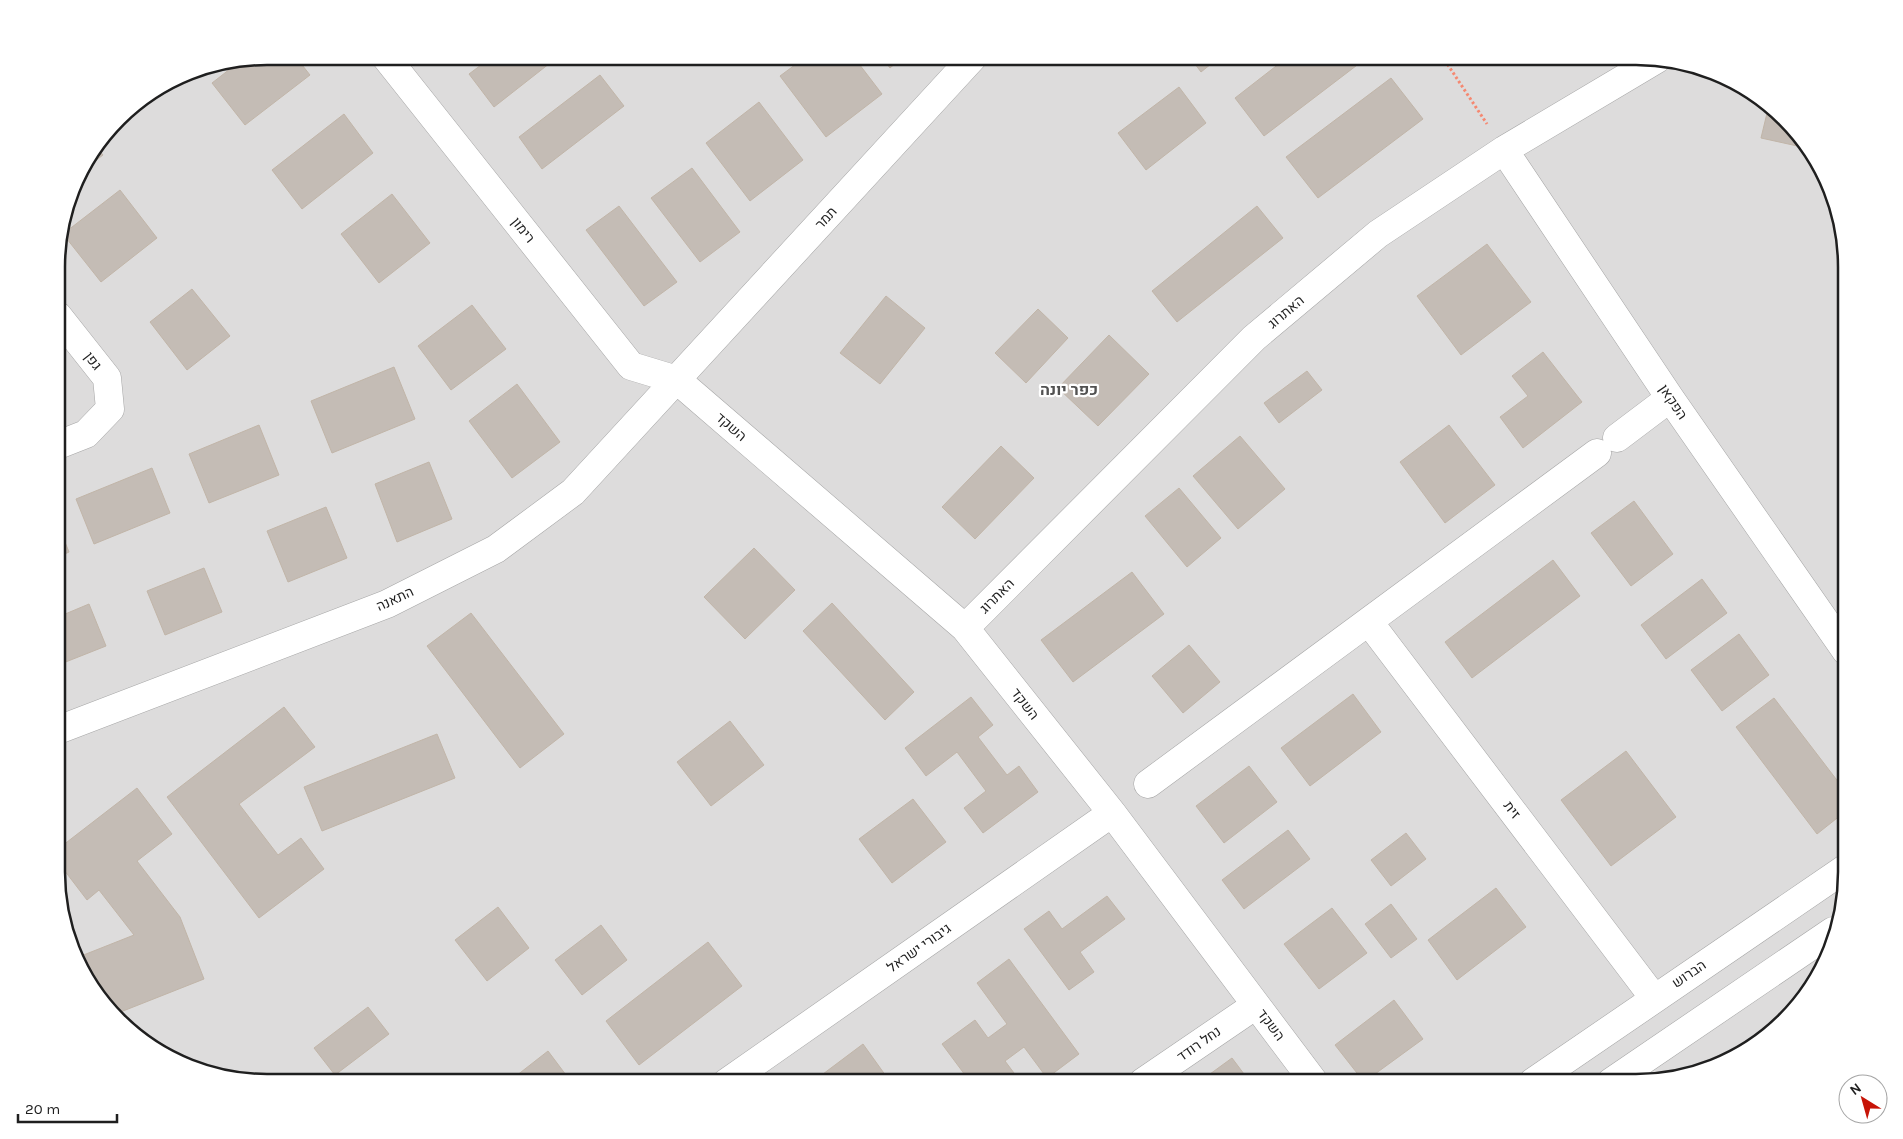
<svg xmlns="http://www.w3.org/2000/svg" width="1903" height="1139" font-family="Karla,Heebo,sans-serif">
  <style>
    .residential { fill: #dddcdc }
    .building { fill: #c4bcb5; stroke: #c1b5a8 }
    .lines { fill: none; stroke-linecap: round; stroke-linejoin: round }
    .minor-casing { stroke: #a6a6a6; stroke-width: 29 }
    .path { stroke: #f58871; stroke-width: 3; stroke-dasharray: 2.5 2.5; stroke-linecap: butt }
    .minor { stroke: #fff; stroke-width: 28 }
    .labels { text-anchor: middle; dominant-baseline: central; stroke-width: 4.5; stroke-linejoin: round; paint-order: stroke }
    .street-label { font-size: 14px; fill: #1f1f1f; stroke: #fff }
    .quarter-label { font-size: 16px; font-weight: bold; fill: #525252; stroke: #fff }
    .rim { fill: none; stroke: #1f1f1f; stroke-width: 2.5 }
  </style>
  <rect width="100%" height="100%" fill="#efede5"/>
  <path class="residential" d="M267,56H1636L1691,64L1742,85L1811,150L1836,199L1846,253V886L1818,978L1785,1021L1742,1054L1650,1082L267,1083L212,1075L161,1054L92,989L58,899V240L78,173L128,109L186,72Z"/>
  <path class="building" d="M267,56H295L310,75L245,125L212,83L239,62Z
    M493,56H559L494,107L469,74Z
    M807,56H853L882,94L826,137L780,76Z
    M881,56H904L890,68Z
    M1189,56H1221L1201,72Z
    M1289,56H1369L1264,136L1235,98Z
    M600,75L624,106L542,169L519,137Z
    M1391,78L1423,119L1318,198L1286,157Z
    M1179,87L1206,123L1146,170L1118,133Z
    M759,102L803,160L750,201L706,143Z
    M1768,109L1811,149L1761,138Z
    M344,114L373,153L302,209L272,170Z
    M97,148L103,155L78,174V173Z
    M692,168L740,232L700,262L651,198Z
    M120,190L157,238L101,282L63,234Z
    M392,194L430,243L379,283L341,234Z
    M619,206L677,282L644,306L586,230Z
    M1257,206L1283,238L1177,322L1152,291Z
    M1487,244L1531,302L1461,355L1417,296Z
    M192,289L230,336L187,370L150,322Z
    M886,296L925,328L880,384L840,353Z
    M472,305L506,349L451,390L418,346Z
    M1038,309L1068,338L1026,383L995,353Z
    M1109,335L1149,374L1098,426L1058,388Z
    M1543,352L1582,402L1523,448L1500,417L1528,396L1512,376Z
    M394,367L415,419L332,453L311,401Z
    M1307,371L1322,390L1279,423L1264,403Z
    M517,384L560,442L512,478L469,421Z
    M259,425L279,475L209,503L189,454Z
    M1449,425L1495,485L1445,523L1400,462Z
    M1240,436L1285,489L1238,529L1193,476Z
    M1001,446L1034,478L975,539L942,507Z
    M429,462L452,519L397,542L375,484Z
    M152,468L170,513L94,544L76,499Z
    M1179,488L1221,538L1187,567L1145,516Z
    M1634,501L1673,554L1631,586L1591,533Z
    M326,507L347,558L288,582L267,531Z
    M58,525L69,552L58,557Z
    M754,548L795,590L745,639L704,597Z
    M1553,560L1580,596L1472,678L1445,642Z
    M204,568L222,612L165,635L147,591Z
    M1132,572L1164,614L1073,682L1041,640Z
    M1702,579L1727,613L1666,659L1641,625Z
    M832,603L914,692L885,720L803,631Z
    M89,604L106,646L58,665V617Z
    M471,613L564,734L520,768L427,646Z
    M1739,634L1769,675L1722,711L1691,670Z
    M1189,645L1220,682L1183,713L1152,676Z
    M1353,694L1381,732L1310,786L1281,748Z
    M971,697L993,725L978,737L1007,775L1019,766L1038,792L983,833L964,808L986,791L957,752L926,776L905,748Z
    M1774,698L1846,792V811L1817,834L1736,727Z
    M284,707L315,747L239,804L278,855L301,838L324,869L259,918L167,797Z
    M730,721L764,765L711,806L677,762Z
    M437,734L455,778L322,831L304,787Z
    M1626,751L1676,817L1611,866L1561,800Z
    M1249,766L1277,802L1224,843L1196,806Z
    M137,788L172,834L137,861L180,917L204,979L118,1013L92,989L78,952L81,956L134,935L99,890L87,900L58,862V849Z
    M913,799L946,842L892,883L859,839Z
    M1288,830L1310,859L1244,909L1222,880Z
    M1406,833L1426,859L1391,886L1371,860Z
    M1496,888L1526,927L1457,980L1428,940Z
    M1107,896L1125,919L1080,952L1094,972L1069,990L1024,929L1049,911L1062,929Z
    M1391,904L1417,939L1391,958L1365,924Z
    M498,907L529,948L487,981L455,940Z
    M1332,908L1367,953L1319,989L1284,944Z
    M601,925L627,960L582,995L555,960Z
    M708,942L742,986L639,1065L606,1021Z
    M1009,959L1079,1054L1047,1078L1024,1047L1005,1061L1017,1077L1010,1083H971L942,1044L975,1020L988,1038L1007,1024L977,983Z
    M1394,1000L1423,1039L1364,1082L1335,1045Z
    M368,1007L389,1034L335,1075L314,1048Z
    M863,1044L891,1083H811Z
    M548,1051L572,1083H507Z
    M1232,1058L1250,1082H1199Z"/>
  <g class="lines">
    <g class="minor-casing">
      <path id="minor" d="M385,56L631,366L677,380L965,628L1112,813L1314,1082
        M1504,150L1670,398L1846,651
        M58,316L107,378L110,409L86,434L58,445
        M1617,438L1670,398
        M1369,622L1654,998
        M965,628L1254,338L1378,234L1504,150L1657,59
        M58,730L387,604L496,549L573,492L974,56
        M1148,784L1597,453
        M1143,1082L1256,1005
        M1533,1082L1846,868
        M1611,1082L1833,931
        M726,1083L1112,813"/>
    </g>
    <path class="path" d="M1442,56L1487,124"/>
    <use href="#minor" class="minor"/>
  </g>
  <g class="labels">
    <g class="street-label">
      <text transform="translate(826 218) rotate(-48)">תמר</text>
      <text transform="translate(523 230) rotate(51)">רימון</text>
      <text transform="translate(1286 312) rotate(-40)">האתרוג</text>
      <text transform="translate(93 361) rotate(52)">גפן</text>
      <text transform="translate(1673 402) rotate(56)">הפקאן</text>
      <text transform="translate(731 427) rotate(41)">השקד</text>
      <text transform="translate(997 596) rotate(-45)">האתרוג</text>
      <text transform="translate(395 599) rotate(-25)">התאנה</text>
      <text transform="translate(1025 704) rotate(52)">השקד</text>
      <text transform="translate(1512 810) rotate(53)">זית</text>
      <text transform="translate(919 948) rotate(-35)">גיבורי ישראל</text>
      <text transform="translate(1689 974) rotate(-34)">הברוש</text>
      <text transform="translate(1271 1025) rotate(53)">השקד</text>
      <text transform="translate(1199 1044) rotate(-35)">נחל רודד</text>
    </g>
    <g class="quarter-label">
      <text x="1069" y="389">כפר יונה</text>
    </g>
  </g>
  <path d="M0 0H1903V1139H0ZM267 65H1636A202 202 0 0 1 1838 267V872A202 202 0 0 1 1636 1074H267A202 202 0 0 1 65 872V267A202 202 0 0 1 267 65Z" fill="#fff" fill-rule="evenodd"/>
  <path class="rim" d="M267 65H1636A202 202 0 0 1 1838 267V872A202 202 0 0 1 1636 1074H267A202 202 0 0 1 65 872V267A202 202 0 0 1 267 65Z"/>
  <g transform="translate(1863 1099) rotate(323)"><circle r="24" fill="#ffffff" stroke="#a5a5a5"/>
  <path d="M0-4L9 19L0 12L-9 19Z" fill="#c71407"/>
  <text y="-8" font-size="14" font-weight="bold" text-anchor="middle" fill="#1f1f1f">N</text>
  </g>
  <path d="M18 1114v8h99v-8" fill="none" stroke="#1f1f1f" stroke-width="2.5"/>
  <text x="25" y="1114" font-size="15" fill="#1f1f1f" stroke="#ffffff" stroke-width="4" paint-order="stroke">20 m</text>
</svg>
